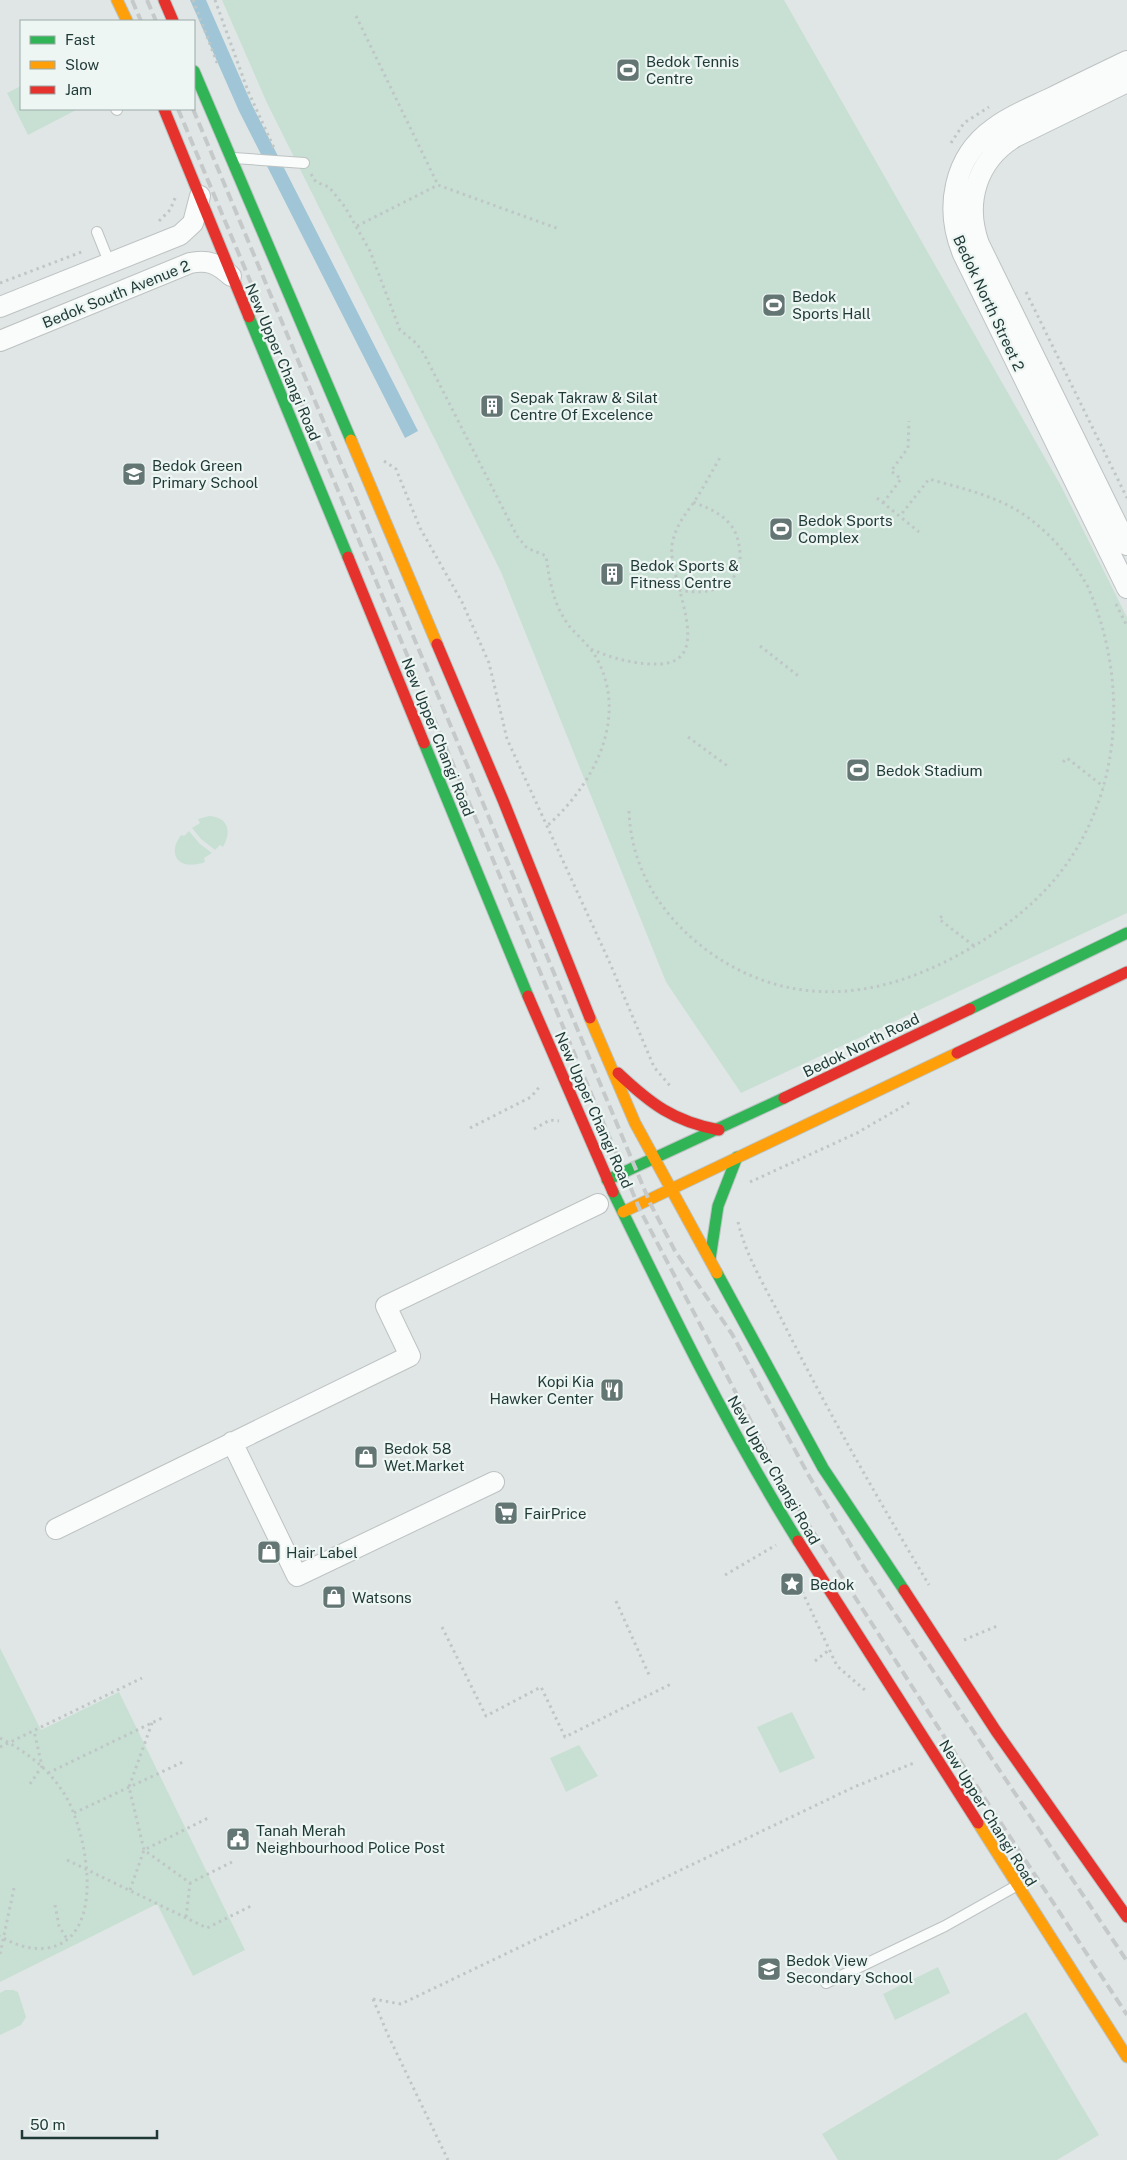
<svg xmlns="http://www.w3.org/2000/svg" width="1127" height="2160" font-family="'Public Sans',sans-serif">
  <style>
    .green { fill: #c8e0d4 }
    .water { fill: #9fc5d6 }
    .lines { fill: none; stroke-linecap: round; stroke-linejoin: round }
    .lane-casing { stroke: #bdc3c2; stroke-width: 12 }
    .street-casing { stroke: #bdc3c2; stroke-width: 22 }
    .fast-casing { stroke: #bac3c2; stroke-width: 13 }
    .slow-casing { stroke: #bac3c2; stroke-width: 13 }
    .jam-casing { stroke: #bac3c2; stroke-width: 13 }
    .path { stroke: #bfc7c6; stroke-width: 3; stroke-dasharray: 2.5 4; stroke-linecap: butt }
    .lane { stroke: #fafbfb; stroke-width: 10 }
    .street { stroke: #fafbfb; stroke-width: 20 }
    .fast { stroke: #30b455; stroke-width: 11 }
    .slow { stroke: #ff9f0a; stroke-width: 11 }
    .jam { stroke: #e5322d; stroke-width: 11 }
    .rail { stroke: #c6c9c9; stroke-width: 4; stroke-dasharray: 10 5; stroke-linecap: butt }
    .labels { text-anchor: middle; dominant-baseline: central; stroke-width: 4.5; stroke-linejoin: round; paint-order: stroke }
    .poi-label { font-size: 15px; fill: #1f3936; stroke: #edf6f3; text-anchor: start }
    .street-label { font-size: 15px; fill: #1f3936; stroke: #edf6f3 }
  </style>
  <rect width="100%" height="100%" fill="#e0e6e5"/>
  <path class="green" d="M222,0H784L1061,486L1127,617V913L741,1093L666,982L501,572L267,103Z
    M21,86V109H78L28,135L7,93Z
    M209,816C228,817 232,831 223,847L220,845L215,850L201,839L192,828L200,823L198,819Z
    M189,831L200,844L212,853L204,858L205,862C182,871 165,857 181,835L184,836Z
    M0,1648L41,1730L119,1692L245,1950L193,1976L157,1904L0,1982Z
    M792,1712L815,1758L780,1773L757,1727Z
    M579,1745L598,1776L566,1792L550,1758Z
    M938,1967L950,1993L895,2020L883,1994Z
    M5,1990H13L18,1992L26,2017L21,2025L0,2035V1993Z
    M1026,2012L1099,2135L1057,2160H838L822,2134Z"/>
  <path class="water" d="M190,0H206L252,105L418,431L405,438L239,111Z"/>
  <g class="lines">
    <g class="lane-casing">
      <path id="lane" d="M116,109L117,110
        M234,158L304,163
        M97,232L109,262
        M826,1983L945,1926L1016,1886"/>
    </g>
    <g class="street-casing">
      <path id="street" d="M1127,61C1102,73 1077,85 1051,98C1032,107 1011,115 994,128C953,157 944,209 963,254L1127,588
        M1127,82L1015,137C977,160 964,202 979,244L1127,545
        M0,307L180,235L193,223L200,196
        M0,341L190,263C208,259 218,264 231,276
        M232,1442L297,1576L494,1482
        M56,1529L410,1356L386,1306L598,1204"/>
    </g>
    <g class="fast-casing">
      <path id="fast" d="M194,71L351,440
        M249,317L348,557
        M424,743L528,996
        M970,1009L1127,933
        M607,1180L784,1098
        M613,1192C671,1311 728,1429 798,1541
        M710,1259L718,1206L737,1157
        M717,1273L823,1468L904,1590"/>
    </g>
    <g class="slow-casing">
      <path id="slow" d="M117,0L127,21
        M351,440L437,644
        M590,1018L635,1123L717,1273
        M623,1212L957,1053
        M978,1823L1127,2057"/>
    </g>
    <g class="jam-casing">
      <path id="jam" d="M164,0L173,21
        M164,109L249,317
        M348,557L424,743
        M437,644L503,800L590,1018
        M528,996L613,1192
        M957,1053L1127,972
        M618,1073C651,1104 673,1121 719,1130
        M784,1098L970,1009
        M798,1541L978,1823
        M904,1590L996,1731L1127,1917"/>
    </g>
    <path class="path" d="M193,0L218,65
      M215,0L248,91L274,148
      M356,16L438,185
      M951,143L964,123L989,107
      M311,174L316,182L329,187L345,207L370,251L400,330L416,343L424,354L517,536L527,548L546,556C550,582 553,605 570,627C579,637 591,647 597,659C629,719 593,785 547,826
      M159,221L170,210L176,196
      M357,226L438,185L559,229
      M0,283L84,251
      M1026,292L1127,498
      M384,461L396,469L420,528L462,602L489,663L507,739L609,961L654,1067L671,1087
      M877,498L919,532
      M883,503L901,479L891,471L908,448L909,421
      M679,590C708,596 742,588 740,553C739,542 737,533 730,524C720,512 707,508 693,502
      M1116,604L1127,626
      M760,646L801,678
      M591,649C613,659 638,665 661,664C717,660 667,577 672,545C675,527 684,516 694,502C704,487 712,471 721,456
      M688,737L729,767
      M1063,762L1067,758L1104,787
      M629,811C631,871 664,920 712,954C798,1013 889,997 974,946C1007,926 1039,901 1063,869C1124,787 1127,677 1088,587C1071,557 1049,531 1020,512C992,495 961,488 929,479L900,516
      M942,916L939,919L974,946
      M470,1128L531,1097L541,1085
      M534,1129L550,1120L559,1121
      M750,1182L857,1133L912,1101
      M738,1222C746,1257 767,1290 783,1322C828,1412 878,1499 929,1585
      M725,1575L776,1545
      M802,1591L837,1666L866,1691
      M616,1601L650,1677
      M442,1627L486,1716L541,1687L565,1737L673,1683
      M964,1640L997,1626
      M815,1661L829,1650
      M152,1723L129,1787L144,1850L190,1883L232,1862
      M0,1738C27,1752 49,1769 65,1795C87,1831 108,1939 47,1948C30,1950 14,1945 0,1936
      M0,1747L142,1678
      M48,1773L162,1718
      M30,1784L42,1766L34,1731
      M74,1813L183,1762
      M67,1860L207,1928L253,1905
      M130,1890L144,1850L210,1817
      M55,1905L59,1926L67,1939
      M186,1917L190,1883
      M0,1954L14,1888
      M373,1999L401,2004L854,1787L914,1763
      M373,1999L388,2035L448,2160"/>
    <use href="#lane" class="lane"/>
    <use href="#street" class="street"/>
    <use href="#fast" class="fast"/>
    <use href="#slow" class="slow"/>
    <use href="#jam" class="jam"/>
    <path class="rail" d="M132,0L141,21
      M147,0L156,21
      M178,109L640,1210L789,1494L945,1738L1127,2015
      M193,109L650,1203L675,1251L732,1334L809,1476L865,1569L1127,1961"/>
  </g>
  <defs>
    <g id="stadium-square" transform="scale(1.25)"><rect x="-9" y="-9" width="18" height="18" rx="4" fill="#637673" stroke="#edf6f3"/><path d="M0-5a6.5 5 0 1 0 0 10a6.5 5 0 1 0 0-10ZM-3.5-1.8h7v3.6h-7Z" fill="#fff"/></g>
    <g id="building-square" transform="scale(1.25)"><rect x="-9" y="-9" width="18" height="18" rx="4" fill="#637673" stroke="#edf6f3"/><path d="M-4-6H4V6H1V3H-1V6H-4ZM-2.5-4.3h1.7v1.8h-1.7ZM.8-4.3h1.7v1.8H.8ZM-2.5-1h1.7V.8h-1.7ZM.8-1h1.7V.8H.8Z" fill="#fff"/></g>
    <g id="school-square" transform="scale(1.25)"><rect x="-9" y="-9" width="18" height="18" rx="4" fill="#637673" stroke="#edf6f3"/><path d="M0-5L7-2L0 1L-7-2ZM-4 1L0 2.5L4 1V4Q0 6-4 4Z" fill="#fff"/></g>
    <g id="restaurant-square" transform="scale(1.25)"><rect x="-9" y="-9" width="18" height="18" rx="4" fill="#637673" stroke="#edf6f3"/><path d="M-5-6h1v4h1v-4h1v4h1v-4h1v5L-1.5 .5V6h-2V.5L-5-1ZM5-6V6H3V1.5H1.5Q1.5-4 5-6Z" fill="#fff"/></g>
    <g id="shop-square" transform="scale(1.25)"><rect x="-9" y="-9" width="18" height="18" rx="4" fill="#637673" stroke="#edf6f3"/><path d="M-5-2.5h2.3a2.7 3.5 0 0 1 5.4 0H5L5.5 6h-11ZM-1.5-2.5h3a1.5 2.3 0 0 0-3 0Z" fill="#fff"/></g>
    <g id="supermarket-square" transform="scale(1.25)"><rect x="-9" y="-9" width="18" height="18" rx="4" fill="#637673" stroke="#edf6f3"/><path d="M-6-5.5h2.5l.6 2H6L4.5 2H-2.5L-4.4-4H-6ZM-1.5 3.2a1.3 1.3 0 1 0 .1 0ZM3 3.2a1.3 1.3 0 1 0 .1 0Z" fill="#fff"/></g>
    <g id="sight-square" transform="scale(1.25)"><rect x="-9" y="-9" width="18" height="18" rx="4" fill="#637673" stroke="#edf6f3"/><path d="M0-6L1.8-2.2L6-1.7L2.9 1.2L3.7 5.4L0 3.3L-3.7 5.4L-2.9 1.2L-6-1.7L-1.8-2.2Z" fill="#fff"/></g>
    <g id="civic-square" transform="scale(1.25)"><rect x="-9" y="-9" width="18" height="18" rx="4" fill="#637673" stroke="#edf6f3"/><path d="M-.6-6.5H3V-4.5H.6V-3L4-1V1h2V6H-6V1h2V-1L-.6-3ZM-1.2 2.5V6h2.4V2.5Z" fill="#fff"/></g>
  </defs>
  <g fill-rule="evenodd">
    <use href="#stadium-square" x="628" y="70"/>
    <use href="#stadium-square" x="774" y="305"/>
    <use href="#building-square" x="492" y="406"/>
    <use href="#school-square" x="134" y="474"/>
    <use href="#stadium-square" x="781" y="529"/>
    <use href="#building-square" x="612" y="574"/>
    <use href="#stadium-square" x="858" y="770"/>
    <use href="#restaurant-square" x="612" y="1390"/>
    <use href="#shop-square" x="366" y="1457"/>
    <use href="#supermarket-square" x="506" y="1513"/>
    <use href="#shop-square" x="269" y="1552"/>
    <use href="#sight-square" x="792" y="1584"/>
    <use href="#shop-square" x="334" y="1597"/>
    <use href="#civic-square" x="238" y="1839"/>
    <use href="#school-square" x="769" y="1969"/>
  </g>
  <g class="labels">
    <g class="poi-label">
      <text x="646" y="61">Bedok Tennis<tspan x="646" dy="17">Centre</tspan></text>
      <text x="792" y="296">Bedok<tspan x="792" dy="17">Sports Hall</tspan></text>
      <text x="510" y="397">Sepak Takraw &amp; Silat<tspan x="510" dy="17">Centre Of Excelence</tspan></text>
      <text x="152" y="465">Bedok Green<tspan x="152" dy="17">Primary School</tspan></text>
      <text x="798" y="520">Bedok Sports<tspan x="798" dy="17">Complex</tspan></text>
      <text x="630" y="565">Bedok Sports &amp;<tspan x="630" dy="17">Fitness Centre</tspan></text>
      <text x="876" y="770">Bedok Stadium</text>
      <text x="594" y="1381" text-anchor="end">Kopi Kia<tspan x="594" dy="17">Hawker Center</tspan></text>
      <text x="384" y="1448">Bedok 58<tspan x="384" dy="17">Wet.Market</tspan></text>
      <text x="524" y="1513">FairPrice</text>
      <text x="286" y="1552">Hair Label</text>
      <text x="810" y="1584">Bedok</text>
      <text x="352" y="1597">Watsons</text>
      <text x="256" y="1830">Tanah Merah<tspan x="256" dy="17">Neighbourhood Police Post</tspan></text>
      <text x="786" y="1960">Bedok View<tspan x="786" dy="17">Secondary School</tspan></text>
    </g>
    <g class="street-label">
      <text transform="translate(116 294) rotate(-22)">Bedok South Avenue 2</text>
      <text transform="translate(989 303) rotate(65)">Bedok North Street 2</text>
      <text transform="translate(283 362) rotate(67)">New Upper Changi Road</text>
      <text transform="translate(438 737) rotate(68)">New Upper Changi Road</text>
      <text transform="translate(861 1045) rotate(-26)">Bedok North Road</text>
      <text transform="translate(594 1110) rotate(66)">New Upper Changi Road</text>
      <text transform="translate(774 1470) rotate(60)">New Upper Changi Road</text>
      <text transform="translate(988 1813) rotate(58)">New Upper Changi Road</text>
    </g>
  </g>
  <rect x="20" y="20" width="175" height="90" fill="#edf6f3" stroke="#9baaa7"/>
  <rect x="30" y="36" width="25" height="8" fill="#30b455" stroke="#9baaa7"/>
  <text x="65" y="45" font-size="15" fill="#1f3936">Fast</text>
  <rect x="30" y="61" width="25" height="8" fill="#ff9f0a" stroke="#9baaa7"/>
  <text x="65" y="70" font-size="15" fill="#1f3936">Slow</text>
  <rect x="30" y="86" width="25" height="8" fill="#e5322d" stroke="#9baaa7"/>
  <text x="65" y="95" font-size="15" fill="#1f3936">Jam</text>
  <path d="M22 2130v8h135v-8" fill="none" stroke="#1f3936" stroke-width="2.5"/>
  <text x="30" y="2130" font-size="15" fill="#1f3936" stroke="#edf6f3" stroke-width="4" paint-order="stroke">50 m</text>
</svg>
